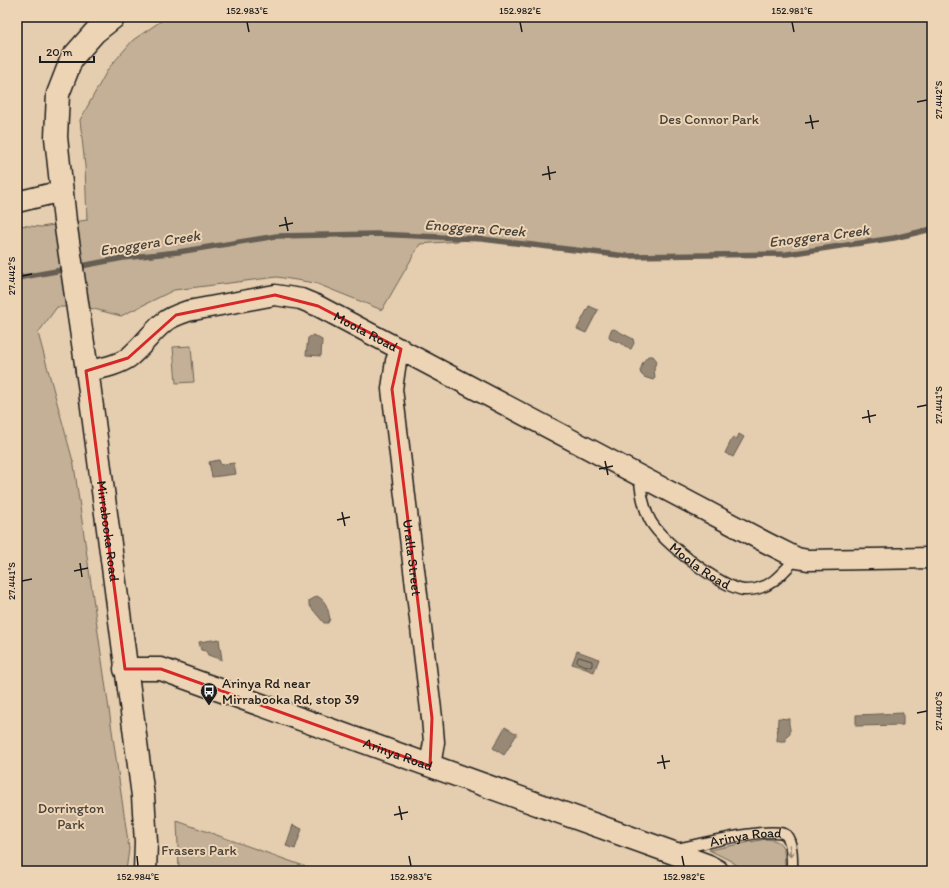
<svg xmlns="http://www.w3.org/2000/svg" width="949" height="888" font-family="Itim,sans-serif">
  <style>
    .green { fill: #c3b096; stroke: #706659 }
    .water { fill: #978976; stroke: #665d52 }
    .lines { fill: none; stroke-linecap: round; stroke-linejoin: round }
    .shore { stroke: #4d4840; stroke-width: 1 }
    .stream { stroke: #665d52; stroke-width: 5.5 }
    .service-casing { stroke: #1c1c1c; stroke-width: 13 }
    .minor-casing { stroke: #1c1c1c; stroke-width: 23 }
    .tertiary-casing { stroke: #1c1c1c; stroke-width: 25 }
    .service { stroke: #edd4b5; stroke-width: 10 }
    .minor { stroke: #edd4b5; stroke-width: 20 }
    .tertiary { stroke: #edd4b5; stroke-width: 22 }
    .oneway { stroke: #8f8170 }
    .marked { fill: none; stroke: #d62828; stroke-width: 3; stroke-linejoin: round }
    .ticks { fill: none; stroke: #1c1c1c; stroke-width: 1.5 }
    .labels { text-anchor: middle; dominant-baseline: central; stroke-width: 4; stroke-linejoin: round; paint-order: stroke }
    .park-label { font-size: 14px; fill: #46413a; stroke: #edd4b5 }
    .street-label { font-size: 14px; fill: #1c1c1c; stroke: #edd4b5 }
    .poi-label { font-size: 14px; fill: #1c1c1c; stroke: #edd4b5; text-anchor: start }
    .water-label { font-size: 15px; font-style: italic; fill: #47423c; stroke: #edd4b5 }
    .neatline { fill: none; stroke: #1c1c1c; stroke-width: 1.5 }
    .ticks-label { font-size: 10px; text-anchor: middle; fill: #1c1c1c }
  </style>
  <rect width="100%" height="100%" fill="#e5cdaf"/>
  <filter id="ink" filterUnits="userSpaceOnUse"><feTurbulence type="fractalNoise" baseFrequency=".025" numOctaves="2"/><feDisplacementMap in="SourceGraphic" scale="8" xChannelSelector="R" yChannelSelector="G"/><feConvolveMatrix kernelMatrix="1 2 1 2 8 2 1 2 1" color-interpolation-filters="sRGB"/></filter>
  <g filter="url(#ink)">
    <path class="green" d="M167,17H932V229L894,238L787,254L626,256L482,239L420,244L382,310L315,283L277,277L174,290L121,316L86,307H57L38,333L74,465L129,849L126,871H17V225L41,227L87,220L85,166L80,120L108,69L133,40Z
      M191,346L194,382L176,383L173,347Z
      M177,821L318,871H179Z
      M766,839C788,840 784,854 785,871H745L731,861L709,850Z"/>
    <path class="water" d="M589,306L598,310L586,333L577,329Z
      M614,329L633,339L634,343L631,349H629L621,343L610,339L609,336L611,330Z
      M313,335L322,340L321,356L306,355L308,338Z
      M648,356H653L657,361L654,367L655,378L653,380L644,377L641,374L640,371L643,362Z
      M739,434L744,437L733,457L725,453L733,437L737,439Z
      M219,460L221,465L234,463L236,474L212,477L209,462Z
      M317,596C327,601 328,610 330,619L328,623H324L309,605V601Z
      M219,639L222,660L208,655L206,651L201,650L199,642Z
      M577,651L599,659L594,672L572,664Z
      M903,713V725L856,726V715Z
      M778,718L789,719C788,725 791,728 790,734L786,736V741H777Z
      M505,727L517,734L504,755L493,748Z
      M293,825L302,829L295,849L286,846Z"/>
    <g class="lines">
      <path class="shore" d="M579,657L592,661V666L590,667L578,663L577,661Z"/>
      <path class="stream" d="M76,267L123,258L178,252L277,236L376,234L482,239L626,256L787,254L894,238L932,229
        M17,278L68,269"/>
      <g class="service-casing">
        <g id="service">
          <path id="s1" d="M639,475C641,491 643,508 651,522C664,543 719,586 744,590C749,590 754,590 759,588C774,585 786,568 797,558"/>
          <path id="s2" d="M676,849C693,846 775,825 786,835C793,843 792,861 792,871"/>
        </g>
      </g>
      <g class="minor-casing">
        <g id="minor">
          <path d="M17,202L62,191"/>
          <path id="s3" d="M401,349L396,361L392,389L432,718L434,742L430,766"/>
          <path id="s4" d="M86,371C100,369 116,366 128,358C141,348 150,334 163,323C170,317 179,314 188,311L275,295L301,299L318,306L767,543L797,558L808,560L932,558"/>
        </g>
      </g>
      <g class="tertiary-casing">
        <g id="tertiary">
          <path id="s5" d="M114,17L95,32L72,58L58,94L56,137L65,221L89,384L143,796L146,842L145,871"/>
          <path id="s6" d="M125,669H161L668,851L706,865L717,871"/>
        </g>
      </g>
      <use href="#service" class="service"/>
      <use href="#minor" class="minor"/>
      <use href="#tertiary" class="tertiary"/>
    </g>
    <defs><path id="oneway-shaft" d="M-6 0H5M1.5-3L5.5 0L1.5 3" fill="none" stroke-width="1.6" stroke-linecap="round" stroke-linejoin="round"/></defs>
    <use class="oneway" href="#oneway-shaft" transform="translate(790 851) rotate(85)"/>
  </g>
  <path class="marked" d="M275,295L318,306L401,349L392,389L432,718L430,766L161,669H125L86,371L128,358L176,315Z"/>
  <path class="ticks" d="M247,22L249,32M520,22L522,32M792,22L794,32M917,102L927,100M810,115L813,129M805,123L819,121M548,166L550,180M542,175L556,172M285,217L288,231M279,226L293,223M22,276L32,274M917,407L927,405M868,410L870,423M862,418L876,415M605,461L608,475M599,469L613,466M342,512L345,526M337,520L350,517M80,563L82,577M74,571L88,568M22,581L32,579M917,713L927,711M662,755L665,769M657,763L670,761M399,806L402,820M394,815L408,812M137,856L138,866M409,856L411,866M682,856L684,866"/>
  <defs>
    <g id="bus-pin" transform="scale(0.9)"><path d="M0 17L-7.5 6A9.5 9.5 0 1 1 7.5 6Z" fill="#1c1c1c" stroke="#edd4b5"/><path d="M-5-6H5V4H4V6H2V4H-2V6H-4V4H-5ZM-3.5-4V0h7V-4ZM-3.5 1.2v1.5H-2V1.2ZM2 1.2v1.5H3.5V1.2Z" fill="#fff"/></g>
  </defs>
  <g fill-rule="evenodd">
    <use href="#bus-pin" x="209" y="691"/>
  </g>
  <g class="labels">
    <g class="park-label">
      <text x="709" y="119">Des Connor Park</text>
      <text x="71" y="808">Dorrington<tspan x="71" dy="16">Park</tspan></text>
      <text x="199" y="850">Frasers Park</text>
    </g>
    <g class="street-label">
      <text stroke="none"><textPath href="#s4" startOffset="309">Moola Road</textPath></text>
      <text stroke="none"><textPath href="#s5" startOffset="538">Mirrabooka Road</textPath></text>
      <text stroke="none"><textPath href="#s3" startOffset="211">Uralla Street</textPath></text>
      <text stroke="none"><textPath href="#s1" startOffset="115">Moola Road</textPath></text>
      <text stroke="none"><textPath href="#s6" startOffset="288">Arinya Road</textPath></text>
      <text stroke="none"><textPath href="#s2" startOffset="71">Arinya Road</textPath></text>
    </g>
    <g class="poi-label">
      <text x="222" y="683">Arinya Rd near<tspan x="222" dy="16">Mirrabooka Rd, stop 39</tspan></text>
    </g>
    <g class="water-label">
      <text transform="translate(475 228) rotate(4)">Enoggera Creek</text>
      <text transform="translate(819 236) rotate(-7)">Enoggera Creek</text>
      <text transform="translate(150 243) rotate(-9)">Enoggera Creek</text>
    </g>
  </g>
  <rect width="949" height="888" fill="none" stroke="#edd4b5" stroke-width="44"/>
  <path d="M40 56v6h54v-6" fill="none" stroke="#1c1c1c" stroke-width="2"/>
  <text x="46" y="56" font-size="12" fill="#1c1c1c" stroke="#edd4b5" stroke-width="3" paint-order="stroke">20 m</text>
  <rect x="22" y="22" width="905" height="844" class="neatline"/>
  <g class="ticks-label">
    <text x="247" y="14">152.983°E</text>
    <text x="520" y="14">152.982°E</text>
    <text x="792" y="14">152.981°E</text>
    <text transform="translate(938 100) rotate(-90)" y="4">27.442°S</text>
    <text transform="translate(11 276) rotate(-90)" y="4">27.442°S</text>
    <text transform="translate(938 405) rotate(-90)" y="4">27.441°S</text>
    <text transform="translate(11 581) rotate(-90)" y="4">27.441°S</text>
    <text transform="translate(938 711) rotate(-90)" y="4">27.440°S</text>
    <text x="138" y="880">152.984°E</text>
    <text x="411" y="880">152.983°E</text>
    <text x="684" y="880">152.982°E</text>
  </g>
</svg>
